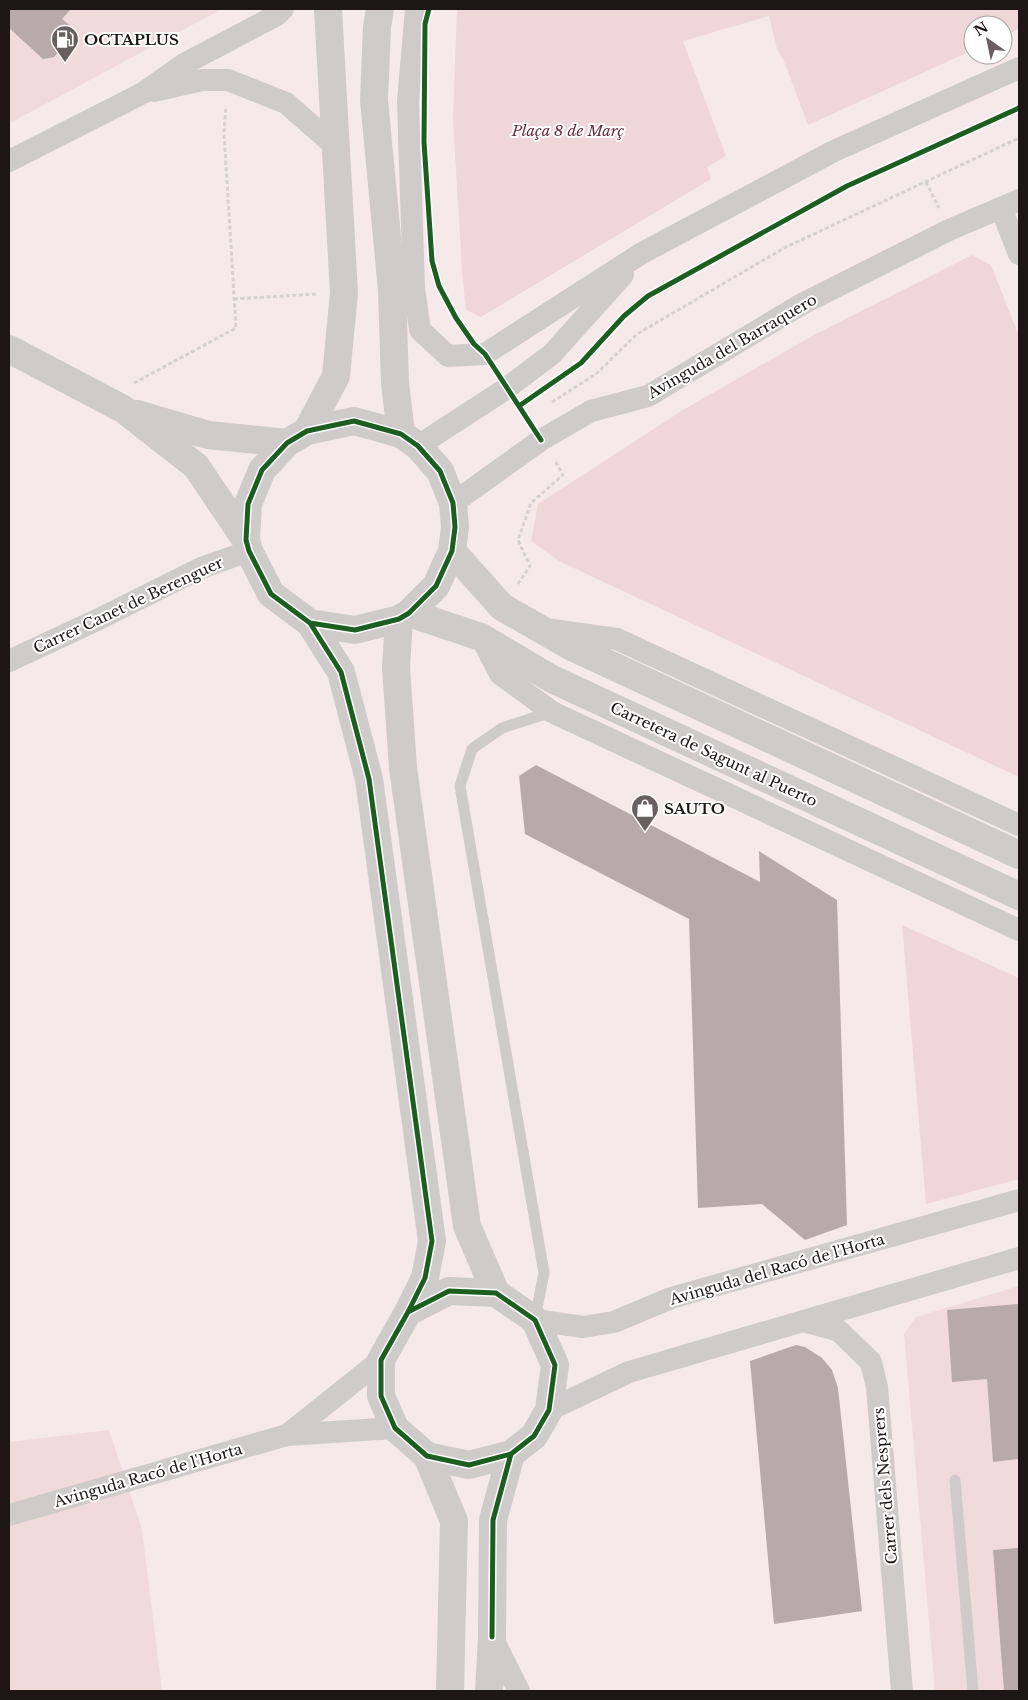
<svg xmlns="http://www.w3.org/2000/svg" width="1028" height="1700" font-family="'Libre Baskerville',serif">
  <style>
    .built { fill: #f1dadc }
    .green { fill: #efd6d8 }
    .building { fill: #b8aaab }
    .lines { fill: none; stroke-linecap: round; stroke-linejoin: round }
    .path { stroke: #d5d1d1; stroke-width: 3; stroke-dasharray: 4 2.5; stroke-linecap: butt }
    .service { stroke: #cfcbcb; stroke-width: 11 }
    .minor { stroke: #cfcbcb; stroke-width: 22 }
    .tertiary { stroke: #cfcbcb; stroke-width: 28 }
    .cycleway-casing { stroke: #fff; stroke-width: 8 }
    .cycleway { stroke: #1b5e20; stroke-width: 5 }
    .labels { text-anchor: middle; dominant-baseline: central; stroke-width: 4; stroke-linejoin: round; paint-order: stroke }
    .poi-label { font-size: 15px; font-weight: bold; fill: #1d1516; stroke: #fff; text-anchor: start }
    .park-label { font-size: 15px; font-style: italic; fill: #692d37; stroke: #fff }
    .street-label { font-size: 15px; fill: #1d1516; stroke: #fff }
  </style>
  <rect width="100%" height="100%" fill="#f6e9ea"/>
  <path class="built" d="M9,9H222L12,122L9,117Z
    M1019,1286V1691H935L904,1334L916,1317Z
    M109,1430L142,1529L162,1691H9V1442Z"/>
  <path class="green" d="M457,9H1019V29L1003,36V25H973V50L808,125L784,61L777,49L769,16L683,41L726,156L707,167L711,179L481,317L466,310L462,271L453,118Z
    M972,255L991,265L1019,336V777L559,561L531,541L538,504L683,410L812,336Z
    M902,925L1019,978V1179L926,1204Z"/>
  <path class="building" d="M9,9H71L62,19L77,31L54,57L43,59L9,28Z
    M536,765L760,882L759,851L837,900L847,1225L805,1240L762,1204L698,1208L689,919L525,834L519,776Z
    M1019,1304V1459L993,1462L987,1379L952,1382L947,1310Z
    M796,1345L805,1347L822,1358L832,1370L838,1388L862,1611L774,1624L750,1361Z
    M1019,1548V1691H1004L993,1550Z"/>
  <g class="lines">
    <path class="path" d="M926,182L939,208
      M234,299L316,294
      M134,383L236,328L224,132L226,106
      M552,402L596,374L637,334L786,247L1019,138
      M518,584L530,566L518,540L531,503L563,475L555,461"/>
    <path class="service" d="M535,1318L544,1273L460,786L472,749L502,728L552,712
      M955,1480L973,1691"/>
    <path class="minor" d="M416,9L408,101L414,288L420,330L448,356L485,354L642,253L834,151L1019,68
      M154,91L202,80H228L286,103L335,146
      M9,161L143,93L184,64L277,15L283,9
      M1001,208L1019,254
      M418,446L507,388L552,354L623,275
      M453,503L541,440L591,411L648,396L802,304L949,230L1019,200
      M545,629L617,639L1019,825
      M481,637L500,674L552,712L1019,930
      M9,661L99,619L201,568L249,551
      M535,1320L583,1327L614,1322L671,1298L1019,1200
      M803,1321L839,1331L871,1362L877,1387L902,1691
      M549,1410L629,1372L1019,1258
      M287,1435L381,1360
      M9,1515L287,1435L395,1428
      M492,1637L519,1691"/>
    <path class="tertiary" d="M380,9L377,27L374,100L392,290L395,383L401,434
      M9,349L123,409L196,466L246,540
      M137,414L208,435L287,443
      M307,431L336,376L344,293L328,9
      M452,551L502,607L572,647L1019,855
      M409,613L481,637L552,679L1019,896
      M399,619L396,667L403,768L467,1226L496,1293
      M310,623L355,630L399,619L409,613L436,586L452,551L455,527L453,503L440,471L418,446L401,434L354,421L307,431L287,443L262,470L248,504L246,540L249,551L271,594L310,623L341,672L369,779L432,1241L425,1278L408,1312L381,1360V1396L395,1428L427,1456L469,1465L511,1454L534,1436L549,1410L555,1365L535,1320L496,1293L449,1291L408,1312
      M427,1456L454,1521L450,1691
      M489,1691L492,1637L493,1520L511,1454"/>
    <g class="cycleway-casing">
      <path id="cycleway" d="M429,9L425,24L424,142L432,261L439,286L456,318L474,344L485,354L541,440
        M519,406L581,363L624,316L648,296L847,186L1019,108
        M310,623L355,630L399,619L409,613L436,586L452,551L455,527L453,503L440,471L418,446L401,434L354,421L307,431L287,443L262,470L248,504L246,540L249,551L271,594L310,623L341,672L369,779L432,1241L425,1278L408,1312L381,1360V1396L395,1428L427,1456L469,1465L511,1454L534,1436L549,1410L555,1365L535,1320L496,1293L449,1291L408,1312
        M492,1637L493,1520L511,1454"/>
    </g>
    <use href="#cycleway" class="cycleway"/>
  </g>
  <defs>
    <g id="fuel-pin" transform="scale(1.4375)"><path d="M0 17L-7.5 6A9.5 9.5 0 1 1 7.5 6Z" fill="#695f60" stroke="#fff"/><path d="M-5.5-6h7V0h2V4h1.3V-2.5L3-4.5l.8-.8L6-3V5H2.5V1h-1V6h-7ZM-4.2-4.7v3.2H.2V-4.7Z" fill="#fff"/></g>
    <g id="shop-pin" transform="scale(1.4375)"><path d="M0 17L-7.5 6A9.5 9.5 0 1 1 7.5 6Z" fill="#695f60" stroke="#fff"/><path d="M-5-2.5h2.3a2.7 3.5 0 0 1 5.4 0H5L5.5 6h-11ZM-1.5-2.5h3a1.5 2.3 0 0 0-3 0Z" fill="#fff"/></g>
  </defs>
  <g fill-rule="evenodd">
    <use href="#fuel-pin" x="65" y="39"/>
    <use href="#shop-pin" x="645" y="808"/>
  </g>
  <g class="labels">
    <g class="poi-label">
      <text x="84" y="39">OCTAPLUS</text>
      <text x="664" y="808">SAUTO</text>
    </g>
    <g class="park-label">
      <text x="568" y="130">Plaça 8 de Març</text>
    </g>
    <g class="street-label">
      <text transform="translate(732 346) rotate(-30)">Avinguda del Barraquero</text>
      <text transform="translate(128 605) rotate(-25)">Carrer Canet de Berenguer</text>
      <text transform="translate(714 754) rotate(25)">Carretera de Sagunt al Puerto</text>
      <text transform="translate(777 1269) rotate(-16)">Avinguda del Racó de l'Horta</text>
      <text transform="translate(148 1475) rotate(-16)">Avinguda Racó de l'Horta</text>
      <text transform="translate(885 1486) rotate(-95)">Carrer dels Nesprers</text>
    </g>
  </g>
  <rect width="1028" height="1700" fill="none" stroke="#1d1516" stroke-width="20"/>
  <g transform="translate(988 40) rotate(327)"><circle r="24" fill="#ffffff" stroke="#a5a1a2"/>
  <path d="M0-4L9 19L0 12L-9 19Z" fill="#695f60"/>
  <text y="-8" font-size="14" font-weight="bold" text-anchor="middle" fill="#1d1516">N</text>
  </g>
</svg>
